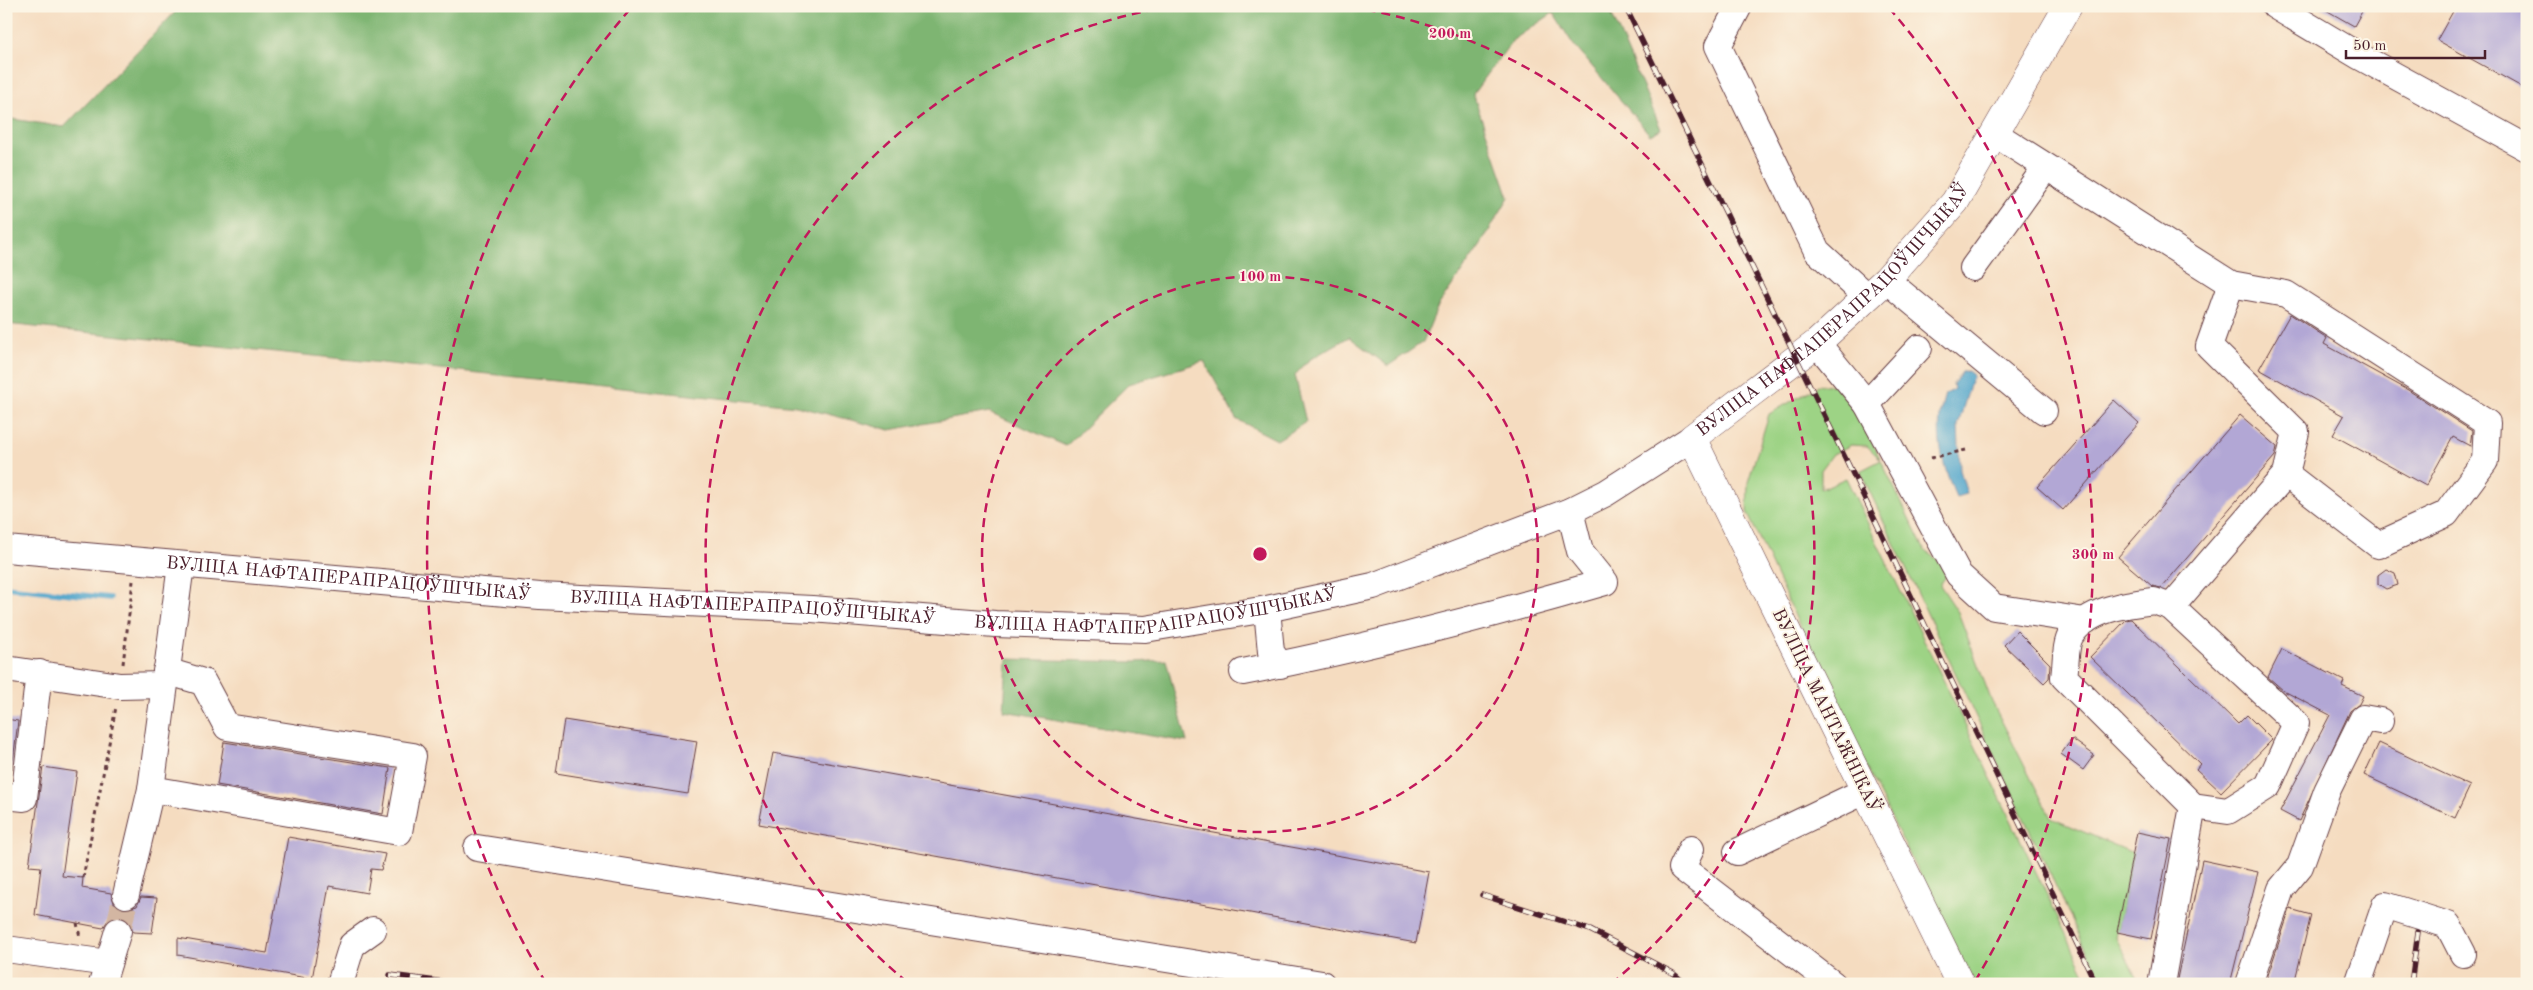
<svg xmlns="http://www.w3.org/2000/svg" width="2533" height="990" font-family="'Old Standard TT',serif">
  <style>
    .green { fill: #9dd385; stroke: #747958 }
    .forest { fill: #7eb572; stroke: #646a4e }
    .water { fill: #4fa4cb; stroke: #4c627b }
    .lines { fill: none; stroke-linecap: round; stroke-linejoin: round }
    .stream { stroke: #4fa4cb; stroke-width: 5.5 }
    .building { fill: #b2a7d5 }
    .minor-tunnel { stroke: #d3b6a2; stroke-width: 26; stroke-dasharray: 26 13; stroke-linecap: butt }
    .minor-casing { stroke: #643b41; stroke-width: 28 }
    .major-casing { stroke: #643b41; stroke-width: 29 }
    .path { stroke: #643b41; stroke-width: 3; stroke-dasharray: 4 4; stroke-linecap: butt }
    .minor { stroke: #fff; stroke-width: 26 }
    .major { stroke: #fff; stroke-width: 28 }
    .rail-casing { stroke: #4a1f2b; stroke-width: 5.5 }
    .rail { stroke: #fcf5e5; stroke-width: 4; stroke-dasharray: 11; stroke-linecap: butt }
    .ring { fill: none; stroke: #c2185b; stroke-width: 2.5; stroke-dasharray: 9 6 }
    .labels { text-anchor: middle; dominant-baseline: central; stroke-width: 4; stroke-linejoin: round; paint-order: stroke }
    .street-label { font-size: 18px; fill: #4a1f2b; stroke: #fcf5e5 }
    .centre { fill: #c2185b; stroke: #fcf5e5; stroke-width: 2.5 }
    .ring-label { font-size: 15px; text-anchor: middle; font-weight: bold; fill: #c2185b; stroke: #fcf5e5; stroke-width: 4; stroke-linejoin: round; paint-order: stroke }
  </style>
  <rect width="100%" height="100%" fill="#fcf5e5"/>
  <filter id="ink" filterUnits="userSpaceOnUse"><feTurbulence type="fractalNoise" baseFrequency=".02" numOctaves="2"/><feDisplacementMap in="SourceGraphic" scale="10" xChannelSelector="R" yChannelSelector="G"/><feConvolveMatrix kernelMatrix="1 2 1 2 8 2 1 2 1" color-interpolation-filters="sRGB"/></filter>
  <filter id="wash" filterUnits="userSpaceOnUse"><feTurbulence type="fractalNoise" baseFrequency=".0096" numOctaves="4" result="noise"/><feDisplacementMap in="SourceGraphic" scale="20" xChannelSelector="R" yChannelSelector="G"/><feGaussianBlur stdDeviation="1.12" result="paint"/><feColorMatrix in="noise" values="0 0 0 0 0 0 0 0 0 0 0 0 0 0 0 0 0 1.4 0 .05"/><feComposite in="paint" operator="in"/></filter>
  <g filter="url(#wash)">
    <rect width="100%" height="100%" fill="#f5dcc0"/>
    <path class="green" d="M1820,385H1834L1857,411L1925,551L1951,569L1940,585L1958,612L1992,702L2051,818L2133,853L2116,938L2140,984H2102L1860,471L1881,460L1867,446L1851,445L1833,454L1821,470V489L1846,478L2090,984H1974L1848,731L1747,512L1748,482L1769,414Z"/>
    <path class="forest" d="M181,6H1608L1661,129L1650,135L1573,44L1553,13L1513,40L1473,94L1509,197L1481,244L1438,306L1423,342L1388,366L1349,337L1309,360L1295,375L1306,422L1277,440L1236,419L1204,361L1129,384L1066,446L989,412L890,430L796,406L6,324V118L64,127Z
      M1007,659L1135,662L1166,660L1187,742L1004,711Z"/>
    <path class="water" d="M1968,371L1973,375L1958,425L1960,470L1967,494L1956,497C1941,462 1933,431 1945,394L1954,390L1953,384L1962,372Z"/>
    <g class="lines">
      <path class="stream" d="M6,587L110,598"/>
    </g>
    <g id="blocks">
      <path class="building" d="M2319,6H2365L2354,26Z
        M2456,6H2512L2527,15V90L2437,40Z
        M2290,314L2327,338L2324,344L2408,390L2472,431L2470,446L2453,437L2426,486L2333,435L2344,416L2259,369Z
        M2114,400L2139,423L2063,510L2037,487Z
        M2240,415L2277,447L2275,456L2161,588L2152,586L2118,557Z
        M2386,569L2395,573L2398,585L2386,589L2378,584V575Z
        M2131,619L2238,724L2247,715L2272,740L2221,792L2196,769L2200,764L2090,657L2126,620Z
        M2017,631L2050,664L2049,678L2044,683L2004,645Z
        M2282,649L2344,681L2342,686L2363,696L2359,704L2350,711L2299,821L2280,811L2330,715L2284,691L2268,677Z
        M6,719L18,721L12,769L6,768Z
        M564,720L697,741L688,794L556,773Z
        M2072,739L2094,755L2083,770L2061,754Z
        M224,742L390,768L383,814L217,785Z
        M2379,743L2470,786L2455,818L2364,775Z
        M773,753L1429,872L1416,943L759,824Z
        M43,767L77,772L62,876L83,878L82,888L111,893L115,906L123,910L137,906L141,897L157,898L152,933L133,932L129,921L122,917L108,920L103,928L35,915L41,867L29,866Z
        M2137,832L2171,839L2151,939L2117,932Z
        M288,837L385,854L381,870L371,869L367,893L329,886L312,979L178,955V938L267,953Z
        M2202,860L2258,872L2230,984H2176Z
        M2290,909L2311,915L2294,984H2265Z"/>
    </g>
  </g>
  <g filter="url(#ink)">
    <use href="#blocks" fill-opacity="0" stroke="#643b41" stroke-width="1"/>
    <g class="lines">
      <path class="minor-tunnel" d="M118,931L126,895"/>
      <g class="minor-casing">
        <g id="minor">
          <path d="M1739,6L1718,46L1817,251L1867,297"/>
          <path d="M2275,6L2359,56L2527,148"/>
          <path d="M1995,134L2231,284L2286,294L2487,423L2485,461L2446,514L2378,545L2286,474"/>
          <path d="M1973,268L2046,167"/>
          <path d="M1886,280L2044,411"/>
          <path d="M1817,343L1867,404L1959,575L1994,607L2085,621"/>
          <path d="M1867,404L1919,348"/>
          <path id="s1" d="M6,549L540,596L812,609L995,624L1145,629L1267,609L1373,586L1570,511L1606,493L1692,438"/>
          <path d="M2154,601L2171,607L2296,723L2268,786L2228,811L2193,806L2064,677C2066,666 2065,644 2071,635C2088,609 2127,604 2154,601Z"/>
          <path d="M2171,607L2286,474L2296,432L2209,346L2231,284"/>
          <path d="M1267,609L1271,652L1280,665"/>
          <path d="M6,669L120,686L163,685"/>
          <path d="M1243,672C1365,648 1485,617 1605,582L1580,551L1570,511"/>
          <path d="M151,789L399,832L413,756L227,727L203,682L166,671"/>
          <path d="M6,796L24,798L39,673"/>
          <path d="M477,848L1322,984"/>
          <path d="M1691,849L1682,868L1833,984"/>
          <path d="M1737,852L1865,791"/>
          <path d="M126,895L151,789L181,565"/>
          <path d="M6,949L108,963"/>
          <path d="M102,984L118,931"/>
          <path d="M340,984L352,945L373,930"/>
          <path d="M2161,984L2193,806"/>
          <path d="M2249,984L2281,889L2300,866L2327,791L2363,718L2380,721"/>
          <path d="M2358,984L2385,905L2448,925L2463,954"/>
        </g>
      </g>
      <g class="major-casing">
        <g id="major">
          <path id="s2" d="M1960,984L1692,438L1817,343L1886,280L1955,202L2068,6"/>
        </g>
      </g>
      <path class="path" d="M1931,458L1966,450
        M123,664L133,581
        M83,878L116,707
        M77,923L80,937"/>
      <use href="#minor" class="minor"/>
      <use href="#major" class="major"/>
      <g class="rail-casing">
        <path id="rail" d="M1625,6L1853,474L2096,984
          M1482,895L1590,930L1673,973L1686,984
          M390,975L460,984
          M2411,984L2418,932"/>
      </g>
      <use href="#rail" class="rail"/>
    </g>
  </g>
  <g class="ring">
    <circle cx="1260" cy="554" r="278"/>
    <path d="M907 982A555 555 0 0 1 1168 7M1352 7A555 555 0 0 1 1613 982"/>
    <path d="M546 983A833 833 0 0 1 631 8M1889 8A833 833 0 0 1 1974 983"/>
  </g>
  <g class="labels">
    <g class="street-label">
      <text stroke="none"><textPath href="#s2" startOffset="800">ВУЛІЦА НАФТАПЕРАПРАЦОЎШЧЫКАЎ</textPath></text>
      <text stroke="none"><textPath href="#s1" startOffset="344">ВУЛІЦА НАФТАПЕРАПРАЦОЎШЧЫКАЎ</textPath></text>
      <text stroke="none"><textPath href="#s1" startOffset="1154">ВУЛІЦА НАФТАПЕРАПРАЦОЎШЧЫКАЎ</textPath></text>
      <text stroke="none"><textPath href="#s1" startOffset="749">ВУЛІЦА НАФТАПЕРАПРАЦОЎШЧЫКАЎ</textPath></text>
      <text transform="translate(1826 711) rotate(64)">ВУЛІЦА МАНТАЖНІКАЎ</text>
    </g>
  </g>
  <circle cx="1260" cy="554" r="8" class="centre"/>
  <g class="ring-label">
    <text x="1450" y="38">200 m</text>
    <text x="1260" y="281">100 m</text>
    <text x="2093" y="559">300 m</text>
  </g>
  <rect width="2533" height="990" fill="none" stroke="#fcf5e5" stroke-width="25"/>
  <path d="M2346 50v8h139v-8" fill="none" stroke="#4a1f2b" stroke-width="2.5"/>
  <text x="2353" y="50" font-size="15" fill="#4a1f2b" stroke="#fcf5e5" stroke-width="4" paint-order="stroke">50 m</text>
</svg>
